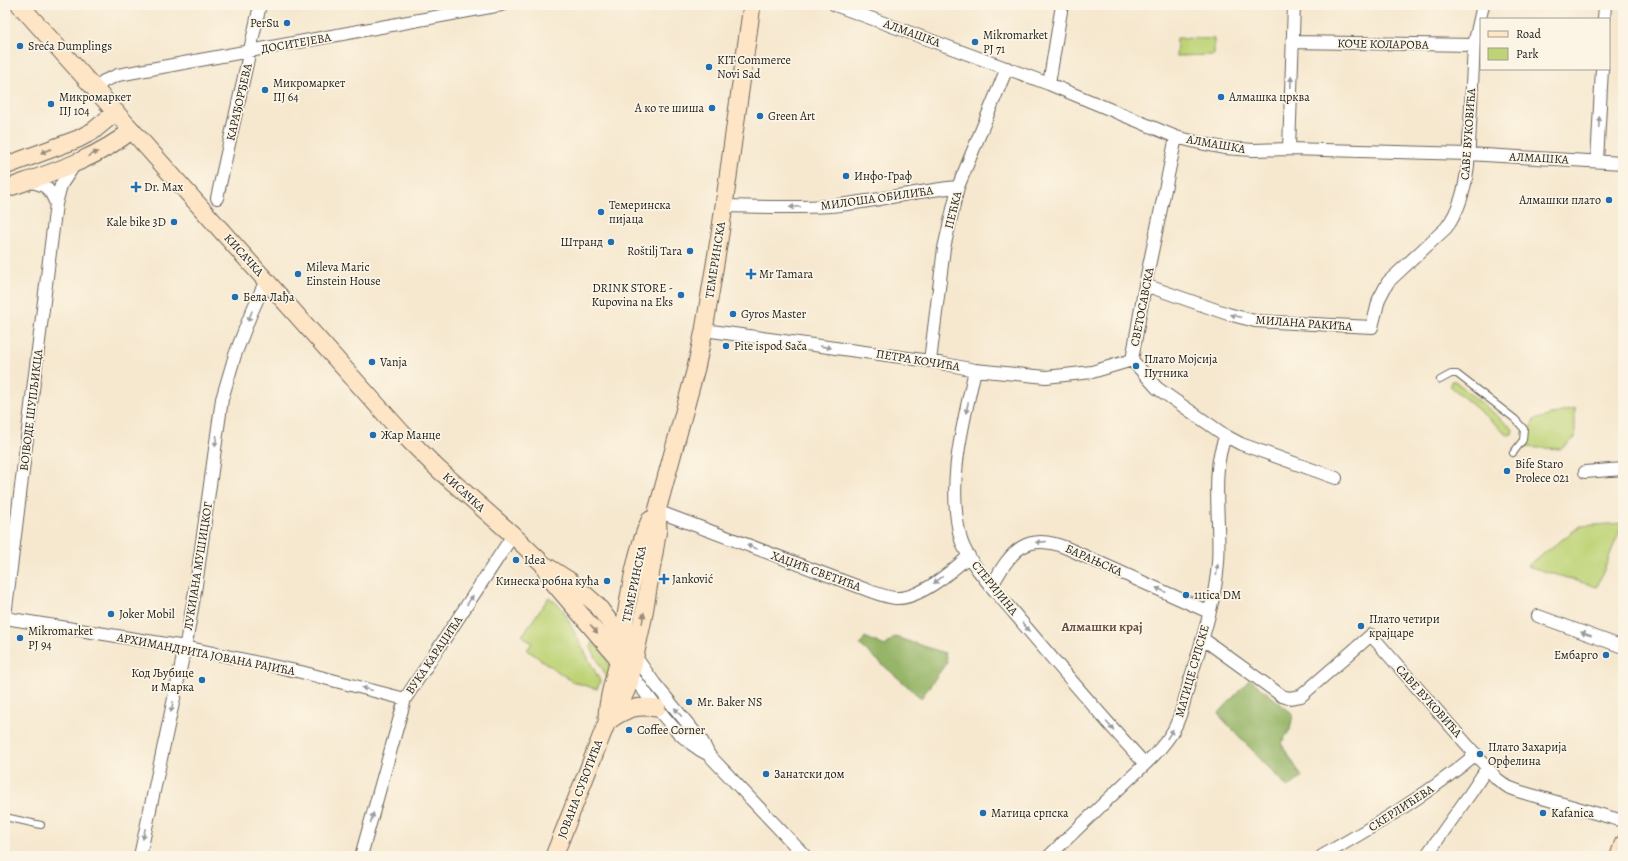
<svg xmlns="http://www.w3.org/2000/svg" width="1628" height="861" font-family="Alegreya,serif">
  <style>
    .green { fill: #bdd376; stroke: #6c7849 }
    .forest { fill: #96b567; stroke: #596842 }
    .lines { fill: none; stroke-linecap: round; stroke-linejoin: round }
    .lane-casing { stroke: #68635b; stroke-width: 8 }
    .street-casing { stroke: #68635b; stroke-width: 14 }
    .secondary-casing { stroke: #68635b; stroke-width: 19 }
    .lane { stroke: #fff; stroke-width: 6 }
    .street { stroke: #fff; stroke-width: 12 }
    .secondary { stroke: #fde5c5; stroke-width: 17 }
    .oneway { fill: #999 }
    .oneway2 { fill: #988b79 }
    .poi-dot { fill: #1f6fb2; stroke: #fcf5e5; stroke-width: 1.5 }
    .labels { text-anchor: middle; dominant-baseline: central; stroke-width: 3.5; stroke-linejoin: round; paint-order: stroke }
    .poi-label { font-size: 12px; fill: #1c1c1c; stroke: #fcf5e5; text-anchor: start }
    .street-label { font-size: 12px; fill: #1c1c1c; stroke: #fcf5e5 }
    .neighbourhood-label { font-size: 13px; font-weight: bold; fill: #684b41; stroke: #fcf5e5 }
  </style>
  <rect width="100%" height="100%" fill="#fcf5e5"/>
  <filter id="ink" filterUnits="userSpaceOnUse"><feTurbulence type="fractalNoise" baseFrequency=".025" numOctaves="2"/><feDisplacementMap in="SourceGraphic" scale="8" xChannelSelector="R" yChannelSelector="G"/><feConvolveMatrix kernelMatrix="1 2 1 2 8 2 1 2 1" color-interpolation-filters="sRGB"/></filter>
  <filter id="wash" filterUnits="userSpaceOnUse"><feTurbulence type="fractalNoise" baseFrequency=".012" numOctaves="4" result="noise"/><feDisplacementMap in="SourceGraphic" scale="16" xChannelSelector="R" yChannelSelector="G"/><feGaussianBlur stdDeviation="0.9" result="paint"/><feColorMatrix in="noise" values="0 0 0 0 0 0 0 0 0 0 0 0 0 0 0 0 0 1.4 0 .05"/><feComposite in="paint" operator="in"/></filter>
  <g filter="url(#wash)">
    <rect width="100%" height="100%" fill="#f6e8cf"/>
    <path class="green" d="M1177,38L1214,39V55L1176,56Z
      M1451,381H1455L1513,429L1512,434L1508,435L1450,386Z
      M1575,408V438L1561,449L1522,447L1534,420Z
      M1623,523L1597,587L1527,566L1580,526Z
      M549,597L562,608L600,681L597,689L573,682L527,650L532,643L522,636Z
      M593,642C607,658 610,659 609,681L591,648Z"/>
    <path class="forest" d="M865,637L885,646L895,637L945,653L947,662L921,698L860,645Z
      M1250,679L1293,714L1290,730L1281,743L1302,777L1288,788L1218,714Z"/>
  </g>
  <g filter="url(#ink)">
    <g class="lines">
      <g class="lane-casing">
        <path id="lane" d="M1440,380L1451,374H1457L1515,419L1524,429L1523,440L1513,453
          M5,817L41,825"/>
      </g>
      <g class="street-casing">
        <path id="street" d="M835,5L1049,84L1176,137L1200,143L1224,148L1254,150L1289,149L1468,154L1623,163
          M1604,19L1605,5
          M1293,42L1474,45
          M1049,84L1062,5
          M95,89L104,81L118,75L501,5
          M1289,149L1294,5
          M1597,161L1602,69
          M27,181C45,185 49,186 56,204
          M217,198L260,5
          M723,206C759,207 795,208 830,206C873,202 915,191 958,187
          M1145,285L1228,314L1255,321L1372,327L1379,299L1388,282L1446,228C1460,210 1465,188 1468,165L1474,45L1483,5
          M704,330L930,361L975,370L1046,377L1092,372L1132,360
          M1132,360L1157,388L1226,436L1241,444L1336,478
          M1132,360L1145,285L1176,137
          M930,361L944,248L958,187L1007,68
          M975,370C963,425 946,484 961,540C968,563 998,594 1014,613C1057,664 1100,715 1145,764
          M1585,472L1623,469
          M657,511L862,588C873,592 884,597 895,598C919,600 952,571 969,556
          M992,586C1010,551 1027,530 1069,549L1209,612
          M5,616L56,204L61,185L75,164
          M1538,616L1623,647
          M5,618L185,647L301,672L405,699
          M1202,641H1206L1282,696L1289,698L1301,696L1371,635L1497,779L1508,787L1521,792L1623,821
          M635,656L655,684L702,741L709,755L805,856
          M631,674C654,703 675,738 709,755
          M140,856L187,638L196,585L222,399L235,355L250,316L266,280
          M361,856L405,699L513,535
          M1049,856C1075,831 1100,807 1126,782C1142,767 1161,751 1173,731C1182,716 1185,697 1190,680C1201,644 1216,599 1218,562C1221,527 1210,467 1226,436
          M1322,856C1376,825 1429,794 1476,754
          M1426,856L1472,791L1487,768"/>
      </g>
      <g class="secondary-casing">
        <path id="secondary" d="M20,5L402,433L438,469L513,535L543,564L570,581L597,605L635,656
          M5,166L78,139L93,131L116,112
          M5,189C50,173 95,160 132,130
          M545,568L553,582L624,665
          M607,718C607,698 615,678 619,658C627,615 632,559 650,520
          M610,720C627,708 637,705 657,708
          M554,856L607,722L622,700L629,684L643,619L658,529L657,511L696,368L704,330L720,234L752,5
          M1619,856L1623,844"/>
      </g>
      <use href="#lane" class="lane"/>
      <use href="#street" class="street"/>
      <use href="#secondary" class="secondary"/>
    </g>
    <defs><path id="oneway-solid" d="M-6-.8H1V-3.2L6.5 0L1 3.2V.8H-6Z"/></defs>
    <g class="oneway">
      <use href="#oneway-solid" transform="translate(1291 82) rotate(-88)"/>
      <use href="#oneway-solid" transform="translate(1599 122) rotate(-87)"/>
      <use href="#oneway-solid" transform="translate(795 207) rotate(178)"/>
      <use href="#oneway-solid" transform="translate(250 316) rotate(112)"/>
      <use href="#oneway-solid" transform="translate(1236 316) rotate(-165)"/>
      <use href="#oneway-solid" transform="translate(826 347) rotate(8)"/>
      <use href="#oneway-solid" transform="translate(967 408) rotate(102)"/>
      <use href="#oneway-solid" transform="translate(216 441) rotate(98)"/>
      <use href="#oneway-solid" transform="translate(1041 542) rotate(175)"/>
      <use href="#oneway-solid" transform="translate(752 547) rotate(-159)"/>
      <use href="#oneway-solid" transform="translate(1217 570) rotate(-83)"/>
      <use href="#oneway-solid" transform="translate(938 580) rotate(142)"/>
      <use href="#oneway-solid" transform="translate(1161 590) rotate(-155)"/>
      <use href="#oneway-solid" transform="translate(470 600) rotate(-56)"/>
      <use href="#oneway-solid" transform="translate(1026 627) rotate(50)"/>
      <use href="#oneway-solid" transform="translate(1586 634) rotate(-160)"/>
      <use href="#oneway-solid" transform="translate(367 689) rotate(-166)"/>
      <use href="#oneway-solid" transform="translate(172 707) rotate(102)"/>
      <use href="#oneway-solid" transform="translate(678 712) rotate(-129)"/>
      <use href="#oneway-solid" transform="translate(1110 726) rotate(49)"/>
      <use href="#oneway-solid" transform="translate(1170 734) rotate(-57)"/>
      <use href="#oneway-solid" transform="translate(372 818) rotate(-75)"/>
      <use href="#oneway-solid" transform="translate(144 834) rotate(102)"/>
    </g>
    <g class="oneway2">
      <use href="#oneway-solid" transform="translate(46 151) rotate(159)"/>
      <use href="#oneway-solid" transform="translate(93 154) rotate(-27)"/>
      <use href="#oneway-solid" transform="translate(643 618) rotate(-81)"/>
      <use href="#oneway-solid" transform="translate(594 629) rotate(50)"/>
    </g>
  </g>
  <g class="poi-dot">
    <circle cx="287" cy="23" r="4"/>
    <circle cx="975" cy="42" r="4"/>
    <circle cx="20" cy="46" r="4"/>
    <circle cx="709" cy="67" r="4"/>
    <circle cx="265" cy="90" r="4"/>
    <circle cx="1221" cy="97" r="4"/>
    <circle cx="51" cy="104" r="4"/>
    <circle cx="712" cy="108" r="4"/>
    <circle cx="760" cy="116" r="4"/>
    <circle cx="846" cy="176" r="4"/>
    <path d="M134 181h4v4h4v4h-4v4h-4v-4h-4v-4h4z"/>
    <circle cx="1609" cy="200" r="4"/>
    <circle cx="601" cy="212" r="4"/>
    <circle cx="174" cy="222" r="4"/>
    <circle cx="611" cy="242" r="4"/>
    <circle cx="690" cy="251" r="4"/>
    <circle cx="298" cy="274" r="4"/>
    <path d="M749 268h4v4h4v4h-4v4h-4v-4h-4v-4h4z"/>
    <circle cx="681" cy="295" r="4"/>
    <circle cx="235" cy="297" r="4"/>
    <circle cx="733" cy="314" r="4"/>
    <circle cx="726" cy="346" r="4"/>
    <circle cx="372" cy="362" r="4"/>
    <circle cx="1136" cy="366" r="4"/>
    <circle cx="373" cy="435" r="4"/>
    <circle cx="1507" cy="471" r="4"/>
    <circle cx="516" cy="560" r="4"/>
    <path d="M662 573h4v4h4v4h-4v4h-4v-4h-4v-4h4z"/>
    <circle cx="607" cy="581" r="4"/>
    <circle cx="1186" cy="595" r="4"/>
    <circle cx="111" cy="614" r="4"/>
    <circle cx="1361" cy="626" r="4"/>
    <circle cx="20" cy="638" r="4"/>
    <circle cx="1606" cy="655" r="4"/>
    <circle cx="202" cy="680" r="4"/>
    <circle cx="689" cy="702" r="4"/>
    <circle cx="629" cy="730" r="4"/>
    <circle cx="1480" cy="754" r="4"/>
    <circle cx="766" cy="774" r="4"/>
    <circle cx="983" cy="813" r="4"/>
    <circle cx="1543" cy="813" r="4"/>
  </g>
  <g class="labels">
    <g class="poi-label">
      <text x="279" y="23" text-anchor="end">PerSu</text>
      <text x="983" y="35">Mikromarket<tspan x="983" dy="14">PJ 71</tspan></text>
      <text x="28" y="46">Sreća Dumplings</text>
      <text x="717" y="60">KIT Commerce<tspan x="717" dy="14">Novi Sad</tspan></text>
      <text x="273" y="83">Микромаркет<tspan x="273" dy="14">ПЈ 64</tspan></text>
      <text x="59" y="97">Микромаркет<tspan x="59" dy="14">ПЈ 104</tspan></text>
      <text x="1229" y="97">Алмашка црква</text>
      <text x="704" y="108" text-anchor="end">А ко те шиша</text>
      <text x="768" y="116">Green Art</text>
      <text x="854" y="176">Инфо-Граф</text>
      <text x="144" y="187">Dr. Max</text>
      <text x="1601" y="200" text-anchor="end">Алмашки плато</text>
      <text x="609" y="205">Темеринска<tspan x="609" dy="14">пијаца</tspan></text>
      <text x="166" y="222" text-anchor="end">Kale bike 3D</text>
      <text x="603" y="242" text-anchor="end">Штранд</text>
      <text x="682" y="251" text-anchor="end">Roštilj Tara</text>
      <text x="306" y="267">Mileva Maric<tspan x="306" dy="14">Einstein House</tspan></text>
      <text x="759" y="274">Mr Tamara</text>
      <text x="673" y="288" text-anchor="end">DRINK STORE -<tspan x="673" dy="14">Kupovina na Eks</tspan></text>
      <text x="243" y="297">Бела Лађа</text>
      <text x="741" y="314">Gyros Master</text>
      <text x="734" y="346">Pite ispod Sača</text>
      <text x="1144" y="359">Плато Мојсија<tspan x="1144" dy="14">Путника</tspan></text>
      <text x="380" y="362">Vanja</text>
      <text x="381" y="435">Жар Манце</text>
      <text x="1515" y="464">Bife Staro<tspan x="1515" dy="14">Prolece 021</tspan></text>
      <text x="524" y="560">Idea</text>
      <text x="672" y="579">Janković</text>
      <text x="599" y="581" text-anchor="end">Кинеска робна кућа</text>
      <text x="1194" y="595">11tica DM</text>
      <text x="119" y="614">Joker Mobil</text>
      <text x="1369" y="619">Плато четири<tspan x="1369" dy="14">крајцаре</tspan></text>
      <text x="28" y="631">Mikromarket<tspan x="28" dy="14">PJ 94</tspan></text>
      <text x="1598" y="655" text-anchor="end">Ембарго</text>
      <text x="194" y="673" text-anchor="end">Код Љубице<tspan x="194" dy="14">и Марка</tspan></text>
      <text x="697" y="702">Mr. Baker NS</text>
      <text x="637" y="730">Coffee Corner</text>
      <text x="1488" y="747">Плато Захарија<tspan x="1488" dy="14">Орфелина</tspan></text>
      <text x="774" y="774">Занатски дом</text>
      <text x="991" y="813">Матица српска</text>
      <text x="1551" y="813">Kafanica</text>
    </g>
    <g class="street-label">
      <text transform="translate(912 33) rotate(20)">АЛМАШКА</text>
      <text transform="translate(296 43) rotate(-10)">ДОСИТЕЈЕВА</text>
      <text transform="translate(1383 44) rotate(1)">КОЧЕ КОЛАРОВА</text>
      <text transform="translate(239 102) rotate(-77)">КАРАЂОРЂЕВА</text>
      <text transform="translate(1468 134) rotate(-86)">САВЕ ВУКОВИЋА</text>
      <text transform="translate(1216 144) rotate(10)">АЛМАШКА</text>
      <text transform="translate(1539 158) rotate(3)">АЛМАШКА</text>
      <text transform="translate(877 198) rotate(-8)">МИЛОША ОБИЛИЋА</text>
      <text transform="translate(953 210) rotate(-76)">ПЕЋКА</text>
      <text transform="translate(244 255) rotate(48)">КИСАЧКА</text>
      <text transform="translate(715 260) rotate(-81)">ТЕМЕРИНСКА</text>
      <text transform="translate(1142 307) rotate(-79)">СВЕТОСАВСКА</text>
      <text transform="translate(1304 323) rotate(4)">МИЛАНА РАКИЋА</text>
      <text transform="translate(918 360) rotate(9)">ПЕТРА КОЧИЋА</text>
      <text transform="translate(31 410) rotate(-83)">ВОЈВОДЕ ШУПЉИКЦА</text>
      <text transform="translate(464 492) rotate(42)">КИСАЧКА</text>
      <text transform="translate(1094 560) rotate(24)">БАРАЊСКА</text>
      <text transform="translate(198 566) rotate(-81)">ЛУКИЈАНА МУШИЦКОГ</text>
      <text transform="translate(816 571) rotate(20)">ХАЏИЋ СВЕТИЋА</text>
      <text transform="translate(634 584) rotate(-78)">ТЕМЕРИНСКА</text>
      <text transform="translate(995 588) rotate(51)">СТЕРИЈИНА</text>
      <text transform="translate(206 654) rotate(11)">АРХИМАНДРИТА ЈОВАНА РАЈИЋА</text>
      <text transform="translate(434 655) rotate(-56)">ВУКА КАРАЏИЋА</text>
      <text transform="translate(1192 671) rotate(-74)">МАТИЦЕ СРПСКЕ</text>
      <text transform="translate(1429 701) rotate(48)">САВЕ ВУКОВИЋА</text>
      <text transform="translate(580 789) rotate(-69)">ЈОВАНА СУБОТИЋА</text>
      <text transform="translate(1401 808) rotate(-33)">СКЕРЛИЋЕВА</text>
    </g>
    <g class="neighbourhood-label">
      <text x="1102" y="626">Алмашки крај</text>
    </g>
  </g>
  <rect width="1628" height="861" fill="none" stroke="#fcf5e5" stroke-width="20"/>
  <rect x="1480" y="18" width="130" height="52" fill="#fcf5e5" stroke="#a29e95"/>
  <rect x="1488" y="31" width="20" height="6" fill="#fde5c5" stroke="#a29e95"/>
  <text x="1516" y="38" font-size="12" fill="#1c1c1c">Road</text>
  <rect x="1488" y="48" width="20" height="12" fill="#bdd376" stroke="#a29e95"/>
  <text x="1516" y="58" font-size="12" fill="#1c1c1c">Park</text>
</svg>
